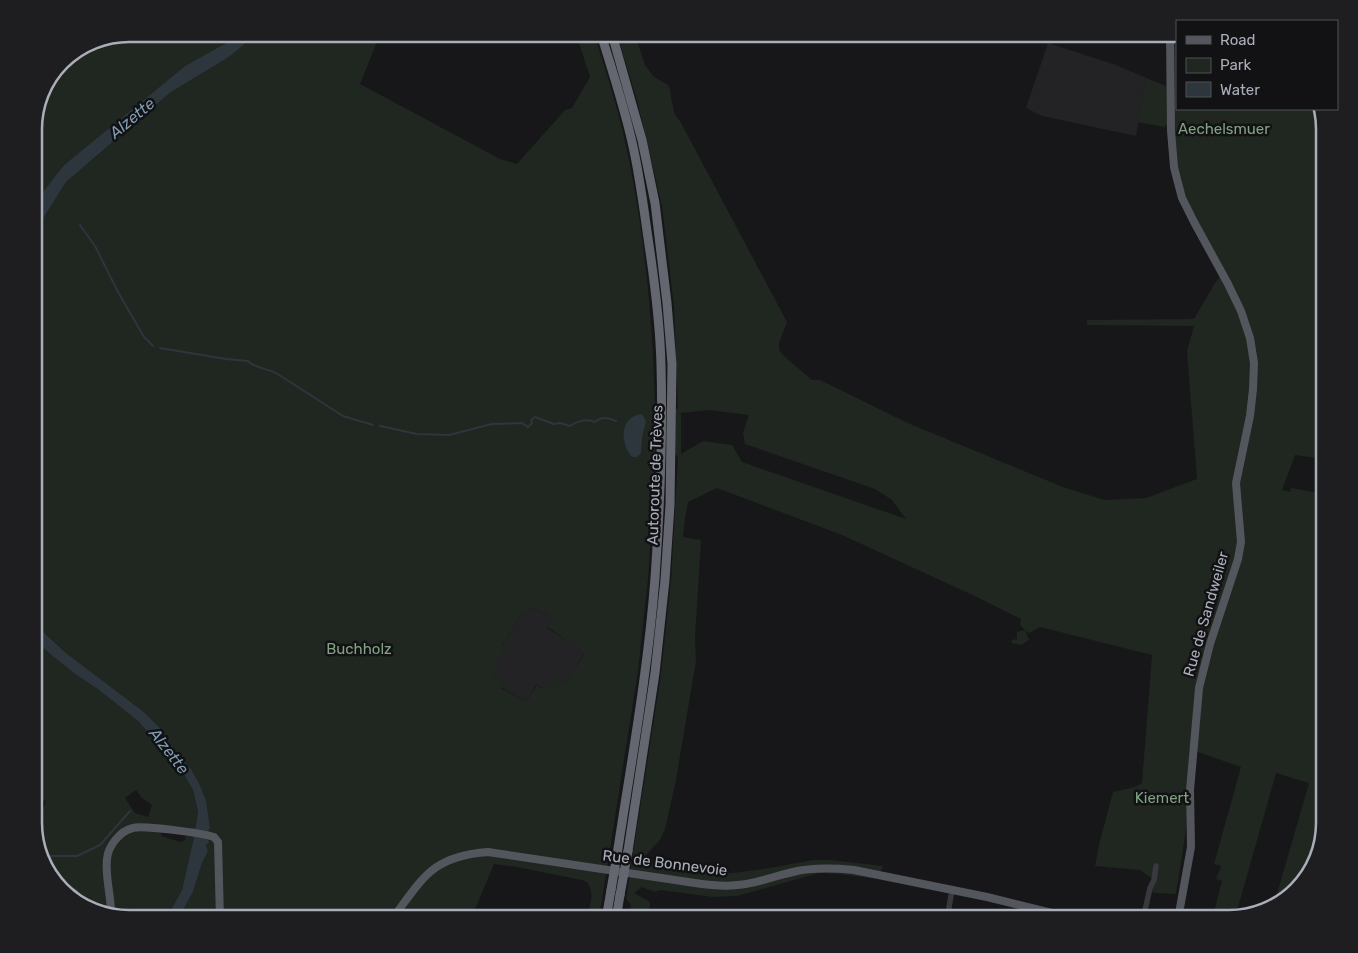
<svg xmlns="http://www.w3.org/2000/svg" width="1358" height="953" font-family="Rubik,sans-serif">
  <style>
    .built { fill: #232326 }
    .green { fill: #1f2720; fill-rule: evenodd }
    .water { fill: #2d363d }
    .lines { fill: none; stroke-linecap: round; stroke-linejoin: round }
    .stream { stroke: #2d363d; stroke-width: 2 }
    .minor { stroke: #38393e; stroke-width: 5.5 }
    .major { stroke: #54565d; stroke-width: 8 }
    .highway { stroke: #64676f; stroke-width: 9 }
    .highway-bridge { stroke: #64676f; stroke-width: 9 }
    .labels { text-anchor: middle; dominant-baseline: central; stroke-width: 5; stroke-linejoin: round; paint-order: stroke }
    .park-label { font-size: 15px; fill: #81a383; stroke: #121214 }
    .street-label { font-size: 15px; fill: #aaaeb9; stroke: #121214 }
    .water-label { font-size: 16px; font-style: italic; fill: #819cb3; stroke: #121214 }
    .rim { fill: none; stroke: #aaaeb9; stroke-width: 2.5 }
  </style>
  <rect width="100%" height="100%" fill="#171719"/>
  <path class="built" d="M1048,43L1116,65L1146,78L1136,136L1042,116L1026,108Z
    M534,608L551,617L547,628L585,652L565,685L545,689L536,685L526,702L501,687L492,675L497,665L496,663L505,647L502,645L523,612Z"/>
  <path class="green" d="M129,34H237L228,42L185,66L64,165L39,197L34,206V123L44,87L66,58Z
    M257,34H380L360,84L500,159L517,164L565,110L572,108L590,77L576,34H594C607,74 620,114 628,155C645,238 653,323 655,408L678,409L674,306L662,206L638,104L617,34H635L645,65L654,77L668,85L670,89L671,98L675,115L680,121L787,322L779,343V350L785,357L812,380H820L910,424L1063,487L1104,500L1146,498L1197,479L1187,351L1194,326L1087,325V320L1194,319L1215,283L1220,277L1182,191L1178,175L1174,141L1172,34H1177V109H1319L1322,121L1317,259L1324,260V300L1322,304L1324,305V459L1295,455L1282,490L1290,492L1291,488L1319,493V496H1324V824L1305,882L1273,908L1309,783L1276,773L1235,918L1229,919H1212L1222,881L1216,879L1221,866L1214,864L1241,767L1189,749L1186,829L1176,894L1155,893L1150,891L1154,880L1140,870L1095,866L1099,845L1113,792L1135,787L1142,783L1152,655L1040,627L1029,633L1025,630L1029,640L1021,645L1011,643L1012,640L1017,639V632L1025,630L1020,625L1021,619L979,598L842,535L717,488L688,502L685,518L683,537L701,540L695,637L696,661L686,720L676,780L665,829L660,840L645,856L661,864L707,872L733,873L764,869L813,860H830L883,866L878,879L839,874L819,873L737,896L713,897L660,890L655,892L642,887L634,893L650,902L649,919H628L631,905L626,899L661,674L671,580L678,457L656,434L653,504L648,579L638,671L599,919H585C590,907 596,892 586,881L517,867L494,864L471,919H180L184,908L193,892L202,863L208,851L206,845L208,831L210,828L206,800L199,783L191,769L177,753L160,728L144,712L66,653L41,630L34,619V233L66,182L171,92L229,57ZM709,410L749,415L743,433L745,444L875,489L892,500L906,519L742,462L732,445L703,441L681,454V413ZM534,608L551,617L547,627L585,653L565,684L557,679L551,688H541L537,685L526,702L501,688L504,682L492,675L498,665L496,663L506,647L502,645L523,612Z
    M1146,78L1166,86L1167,88L1168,124L1164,127L1138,122Z
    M34,638L50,654L75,674L99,690L138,721L182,771L193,790L198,812L194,837L182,890L166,919H129L71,900L46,871L35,832L46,801L34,797ZM136,790L142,798L152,805L148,817L135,813L125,798ZM161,829L186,832L185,840L181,842L161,836Z
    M987,909L1028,919H985Z"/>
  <path class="water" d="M237,34H257L229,57L171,92L66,182L34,233V206L39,197L64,165L185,66L228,42Z
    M641,414L644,417L646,422L642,437L641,453L637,457H632C620,443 619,418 641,414Z
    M34,619L41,630L66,653L144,712L160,728L177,753L191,769L199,783L206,800L210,828C207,831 206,839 209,842L206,845L208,851L202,863L193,892L184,908L180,919H166L182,890L194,837L198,812L193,790L182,771L138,721L99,690L75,674L50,654L36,641L34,638Z"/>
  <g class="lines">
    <path class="stream" d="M80,225L95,246L118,292L144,337L153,346
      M160,348L226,359L248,361C254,368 268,369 276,373L343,416L373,425
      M380,426L417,434L449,435L492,424L522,423L528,427L532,423L531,420L535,417L554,424L560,423L570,426C577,421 588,418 595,422C603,416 607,418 616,421
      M42,856H77L100,845L130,811"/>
    <path class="minor" d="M947,919L952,890
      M1143,919L1150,888L1154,880L1156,866"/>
    <path class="major" d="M1170,34L1171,131L1174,167L1177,179L1182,198L1194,222L1228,284L1241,311L1250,338L1254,363L1253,389L1250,416L1236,483L1241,542L1238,559L1210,644L1199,688L1190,790L1191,847L1178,919
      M57,884L74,893L81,903
      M111,913C111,895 105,877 107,859C108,846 120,831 133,828C143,825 202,833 214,837L218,842L220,919
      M392,919C423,878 432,856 488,852L695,883C709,885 723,887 737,885C756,884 774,876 793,872C813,867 833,868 854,870L987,897L1076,919"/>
    <path class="highway" d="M601,34C612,70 624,106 632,142C640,176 644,211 649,245C655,285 660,325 661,365C663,436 660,507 655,578C648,671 631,763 617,855
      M612,34L642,140L655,203L667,303L672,364L670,505L665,580L655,673L628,851
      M606,919L611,890
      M616,919L620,895"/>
    <path class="highway-bridge" d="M611,890L617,855
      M620,895L628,851"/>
  </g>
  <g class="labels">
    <g class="park-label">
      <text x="1224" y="129">Aechelsmuer</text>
      <text x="359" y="649">Buchholz</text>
      <text x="1162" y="798">Kiemert</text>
    </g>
    <g class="street-label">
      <text transform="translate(655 475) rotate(-88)">Autoroute de Trèves</text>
      <text transform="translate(1206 614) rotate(-74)">Rue de Sandweiler</text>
      <text transform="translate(665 863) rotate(7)">Rue de Bonnevoie</text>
    </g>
    <g class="water-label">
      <text transform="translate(132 118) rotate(-40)">Alzette</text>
      <text transform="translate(169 751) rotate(52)">Alzette</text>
    </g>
  </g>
  <path d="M0 0H1358V953H0ZM129 42H1229A87 87 0 0 1 1316 129V823A87 87 0 0 1 1229 910H129A87 87 0 0 1 42 823V129A87 87 0 0 1 129 42Z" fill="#1e1e21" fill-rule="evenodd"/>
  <path class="rim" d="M129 42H1229A87 87 0 0 1 1316 129V823A87 87 0 0 1 1229 910H129A87 87 0 0 1 42 823V129A87 87 0 0 1 129 42Z"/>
  <rect x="1176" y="20" width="162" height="90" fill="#121214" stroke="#4f5056"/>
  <rect x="1186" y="36" width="25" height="8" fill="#54565d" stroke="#4f5056"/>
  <text x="1220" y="45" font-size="15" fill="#aaaeb9">Road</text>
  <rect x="1186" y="58" width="25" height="15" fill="#1f2720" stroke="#4f5056"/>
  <text x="1220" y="70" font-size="15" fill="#aaaeb9">Park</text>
  <rect x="1186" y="82" width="25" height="15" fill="#2d363d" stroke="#4f5056"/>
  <text x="1220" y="95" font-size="15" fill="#aaaeb9">Water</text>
</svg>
